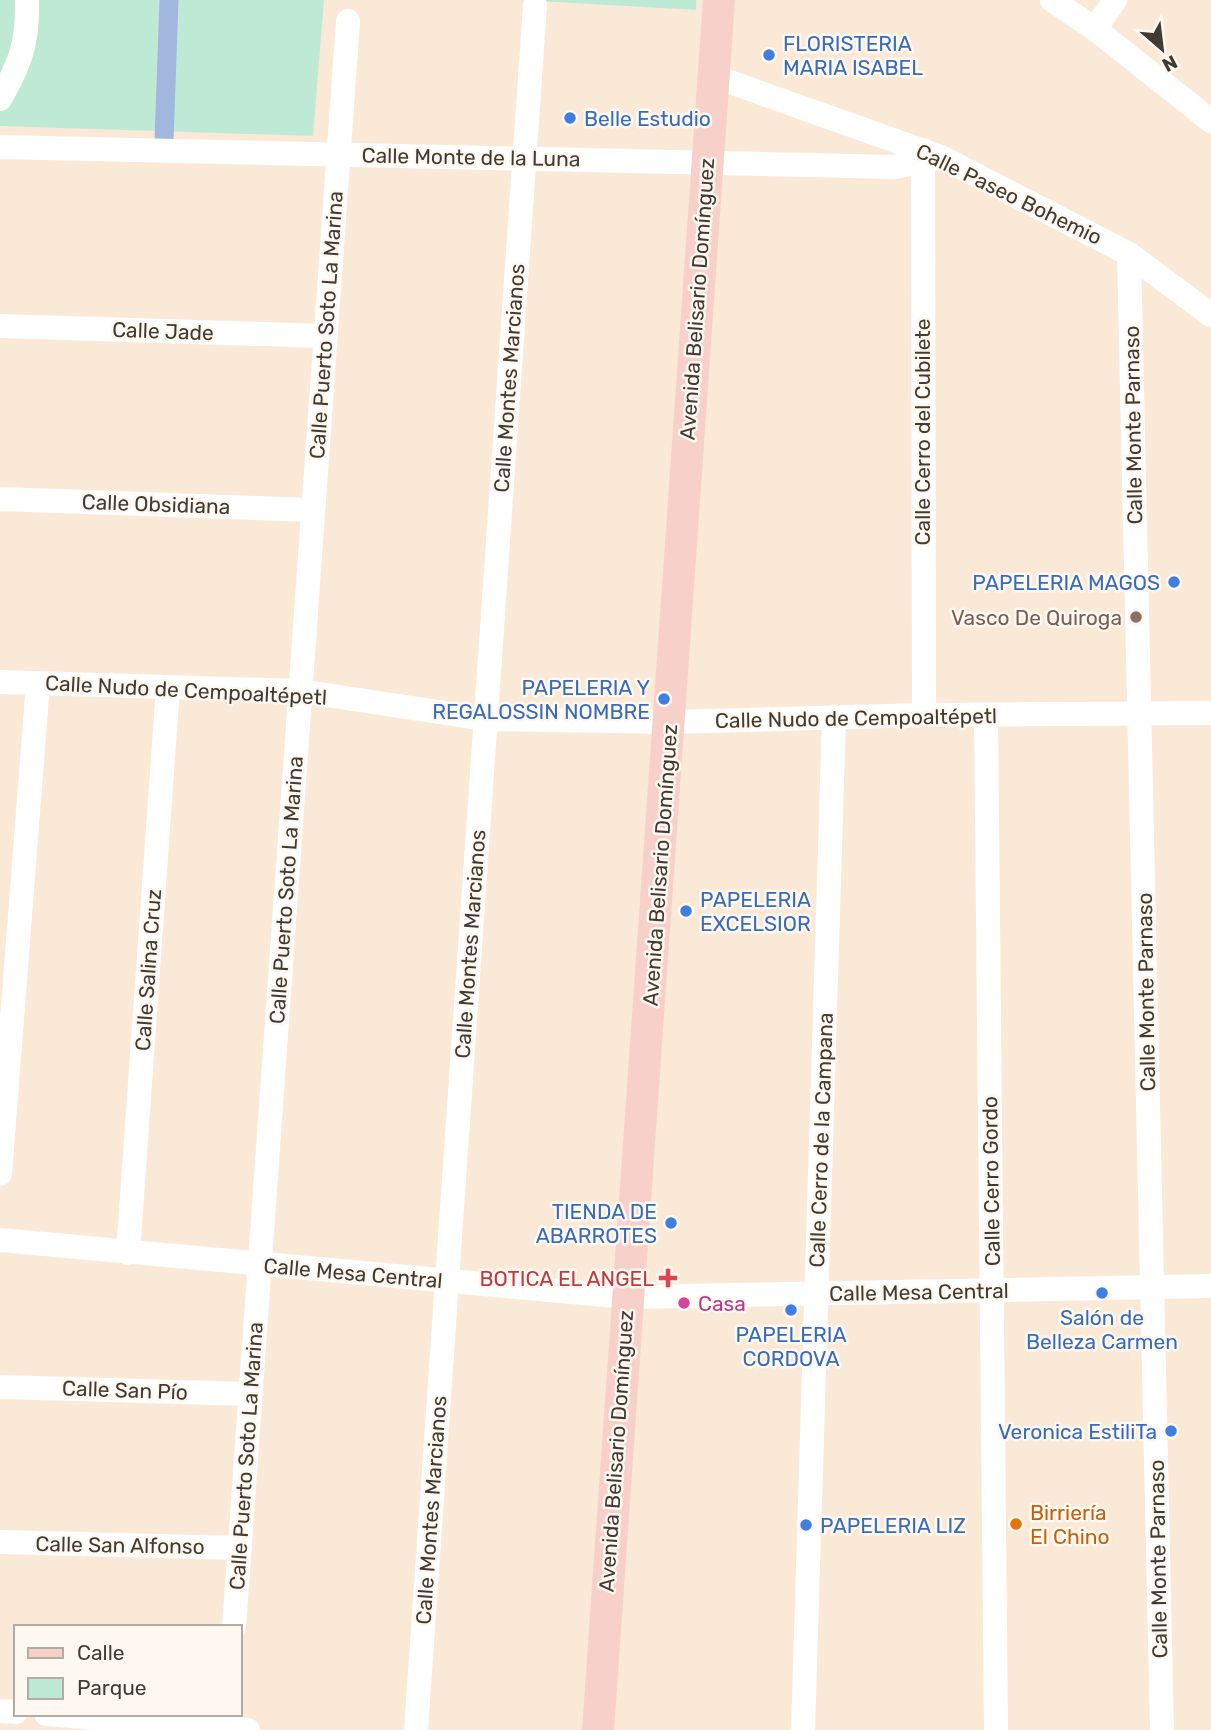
<svg xmlns="http://www.w3.org/2000/svg" width="1211" height="1730" font-family="Rubik,sans-serif">
  <style>
    .green { fill: #beead5 }
    .lines { fill: none; stroke-linecap: round; stroke-linejoin: round }
    .canal { stroke: #a1b7de; stroke-width: 19 }
    .minor { stroke: #fff; stroke-width: 24 }
    .major { stroke: #f8d0ca; stroke-width: 32 }
    .shop-dot { fill: #3f7fe0; stroke: #fff8f1; stroke-width: 2.5 }
    .education-dot { fill: #8d6e63; stroke: #fff8f1; stroke-width: 2.5 }
    .health-dot { fill: #e0444e; stroke: #fff8f1; stroke-width: 2.5 }
    .hotel-dot { fill: #d1479c; stroke: #fff8f1; stroke-width: 2.5 }
    .food-dot { fill: #e8710a; stroke: #fff8f1; stroke-width: 2.5 }
    .labels { text-anchor: middle; dominant-baseline: central; stroke-width: 5; stroke-linejoin: round; paint-order: stroke }
    .shop-label { font-size: 21px; fill: #366cbe; stroke: #fff8f1; text-anchor: start }
    .street-label { font-size: 21px; fill: #423b34; stroke: #fff8f1 }
    .education-label { font-size: 21px; fill: #785e54; stroke: #fff8f1; text-anchor: end }
    .health-label { font-size: 21px; fill: #be3a42; stroke: #fff8f1; text-anchor: end }
    .hotel-label { font-size: 21px; fill: #b23c85; stroke: #fff8f1; text-anchor: start }
    .food-label { font-size: 21px; fill: #c56008; stroke: #fff8f1; text-anchor: start }
  </style>
  <rect width="100%" height="100%" fill="#fae9d7"/>
  <path class="green" d="M0,0H324L313,136L0,126Z
    M520,0H696V10Z"/>
  <g class="lines">
    <path class="canal" d="M164,141L169,0"/>
    <path class="minor" d="M1052,0L1095,29L1211,121
      M1095,29L1115,0
      M713,76L941,157L1129,254L1211,315
      M0,99C21,62 28,42 27,0
      M0,147L895,167L941,157
      M923,150L924,715
      M1129,254L1162,1730
      M0,326L325,336
      M0,499L313,510
      M0,682L300,691L485,719L671,722L924,715L1211,713
      M986,716L996,1730
      M0,1174L38,683
      M0,1240L627,1297L1211,1286
      M128,1253L168,687
      M0,1387L251,1394
      M0,1542L240,1548
      M234,1627L348,21
      M0,1711L16,1712
      M46,1714L248,1730
      M416,1730L535,5
      M803,1730L834,717"/>
    <path class="major" d="M598,1730L719,0"/>
  </g>
  <g class="shop-dot">
    <circle cx="769" cy="55" r="7"/>
    <circle cx="570" cy="118" r="7"/>
    <circle cx="1174" cy="582" r="7"/>
    <circle cx="664" cy="699" r="7"/>
    <circle cx="686" cy="911" r="7"/>
    <circle cx="671" cy="1223" r="7"/>
    <circle cx="1102" cy="1293" r="7"/>
    <circle cx="791" cy="1310" r="7"/>
    <circle cx="1171" cy="1431" r="7"/>
    <circle cx="806" cy="1525" r="7"/>
  </g>
  <circle class="education-dot" cx="1136" cy="617" r="7"/>
  <path class="health-dot" d="M664.5 1267.5h7v7h7v7h-7v7h-7v-7h-7v-7h7z"/>
  <circle class="hotel-dot" cx="684" cy="1303" r="7"/>
  <circle class="food-dot" cx="1016" cy="1524" r="7"/>
  <g class="labels">
    <g class="shop-label">
      <text x="783" y="43">FLORISTERIA<tspan x="783" dy="24">MARIA ISABEL</tspan></text>
      <text x="584" y="118">Belle Estudio</text>
      <text x="1160" y="582" text-anchor="end">PAPELERIA MAGOS</text>
      <text x="650" y="687" text-anchor="end">PAPELERIA Y<tspan x="650" dy="24">REGALOSSIN NOMBRE</tspan></text>
      <text x="700" y="899">PAPELERIA<tspan x="700" dy="24">EXCELSIOR</tspan></text>
      <text x="657" y="1211" text-anchor="end">TIENDA DE<tspan x="657" dy="24">ABARROTES</tspan></text>
      <text x="1102" y="1317" text-anchor="middle">Salón de<tspan x="1102" dy="24">Belleza Carmen</tspan></text>
      <text x="791" y="1334" text-anchor="middle">PAPELERIA<tspan x="791" dy="24">CORDOVA</tspan></text>
      <text x="1157" y="1431" text-anchor="end">Veronica EstiliTa</text>
      <text x="820" y="1525">PAPELERIA LIZ</text>
    </g>
    <g class="street-label">
      <text transform="translate(471 157) rotate(1)">Calle Monte de la Luna</text>
      <text transform="translate(1009 194) rotate(26)">Calle Paseo Bohemio</text>
      <text transform="translate(697 299) rotate(-86)">Avenida Belisario Domínguez</text>
      <text transform="translate(326 325) rotate(-86)">Calle Puerto Soto La Marina</text>
      <text transform="translate(163 331) rotate(2)">Calle Jade</text>
      <text transform="translate(509 378) rotate(-86)">Calle Montes Marcianos</text>
      <text transform="translate(1133 425) rotate(-91)">Calle Monte Parnaso</text>
      <text transform="translate(922 432) rotate(-90)">Calle Cerro del Cubilete</text>
      <text transform="translate(156 504) rotate(2)">Calle Obsidiana</text>
      <text transform="translate(186 690) rotate(3)">Calle Nudo de Cempoaltépetl</text>
      <text transform="translate(856 718) rotate(-1)">Calle Nudo de Cempoaltépetl</text>
      <text transform="translate(660 865) rotate(-86)">Avenida Belisario Domínguez</text>
      <text transform="translate(286 890) rotate(-86)">Calle Puerto Soto La Marina</text>
      <text transform="translate(470 944) rotate(-86)">Calle Montes Marcianos</text>
      <text transform="translate(148 970) rotate(-86)">Calle Salina Cruz</text>
      <text transform="translate(1146 992) rotate(-91)">Calle Monte Parnaso</text>
      <text transform="translate(821 1140) rotate(-88)">Calle Cerro de la Campana</text>
      <text transform="translate(991 1181) rotate(-91)">Calle Cerro Gordo</text>
      <text transform="translate(353 1273) rotate(5)">Calle Mesa Central</text>
      <text transform="translate(919 1292) rotate(-1)">Calle Mesa Central</text>
      <text transform="translate(125 1390) rotate(2)">Calle San Pío</text>
      <text transform="translate(616 1451) rotate(-86)">Avenida Belisario Domínguez</text>
      <text transform="translate(246 1456) rotate(-86)">Calle Puerto Soto La Marina</text>
      <text transform="translate(431 1510) rotate(-86)">Calle Montes Marcianos</text>
      <text transform="translate(120 1545) rotate(1)">Calle San Alfonso</text>
      <text transform="translate(1158 1559) rotate(-91)">Calle Monte Parnaso</text>
    </g>
    <g class="education-label">
      <text x="1122" y="617">Vasco De Quiroga</text>
    </g>
    <g class="health-label">
      <text x="654" y="1278">BOTICA EL ANGEL</text>
    </g>
    <g class="hotel-label">
      <text x="698" y="1303">Casa</text>
    </g>
    <g class="food-label">
      <text x="1030" y="1512">Birriería<tspan x="1030" dy="24">El Chino</tspan></text>
    </g>
  </g>
  <rect x="14" y="1625" width="228" height="91" fill="#fff8f1" stroke="#b3aca5" stroke-width="2"/>
  <rect x="28" y="1648" width="35" height="10" fill="#f8d0ca" stroke="#b3aca5" stroke-width="2"/>
  <text x="77" y="1660" font-size="21" fill="#423b34">Calle</text>
  <rect x="28" y="1678" width="35" height="21" fill="#beead5" stroke="#b3aca5" stroke-width="2"/>
  <text x="77" y="1695" font-size="21" fill="#423b34">Parque</text>
  <g transform="translate(1162 49) rotate(152)" stroke="#fff8f1" stroke-width="5" paint-order="stroke">
  <path d="M0-5L12 26L0 18L-12 26Z" fill="#423b34"/>
  <text y="-10" font-size="19" font-weight="bold" text-anchor="middle" fill="#423b34">N</text>
  </g>
</svg>
